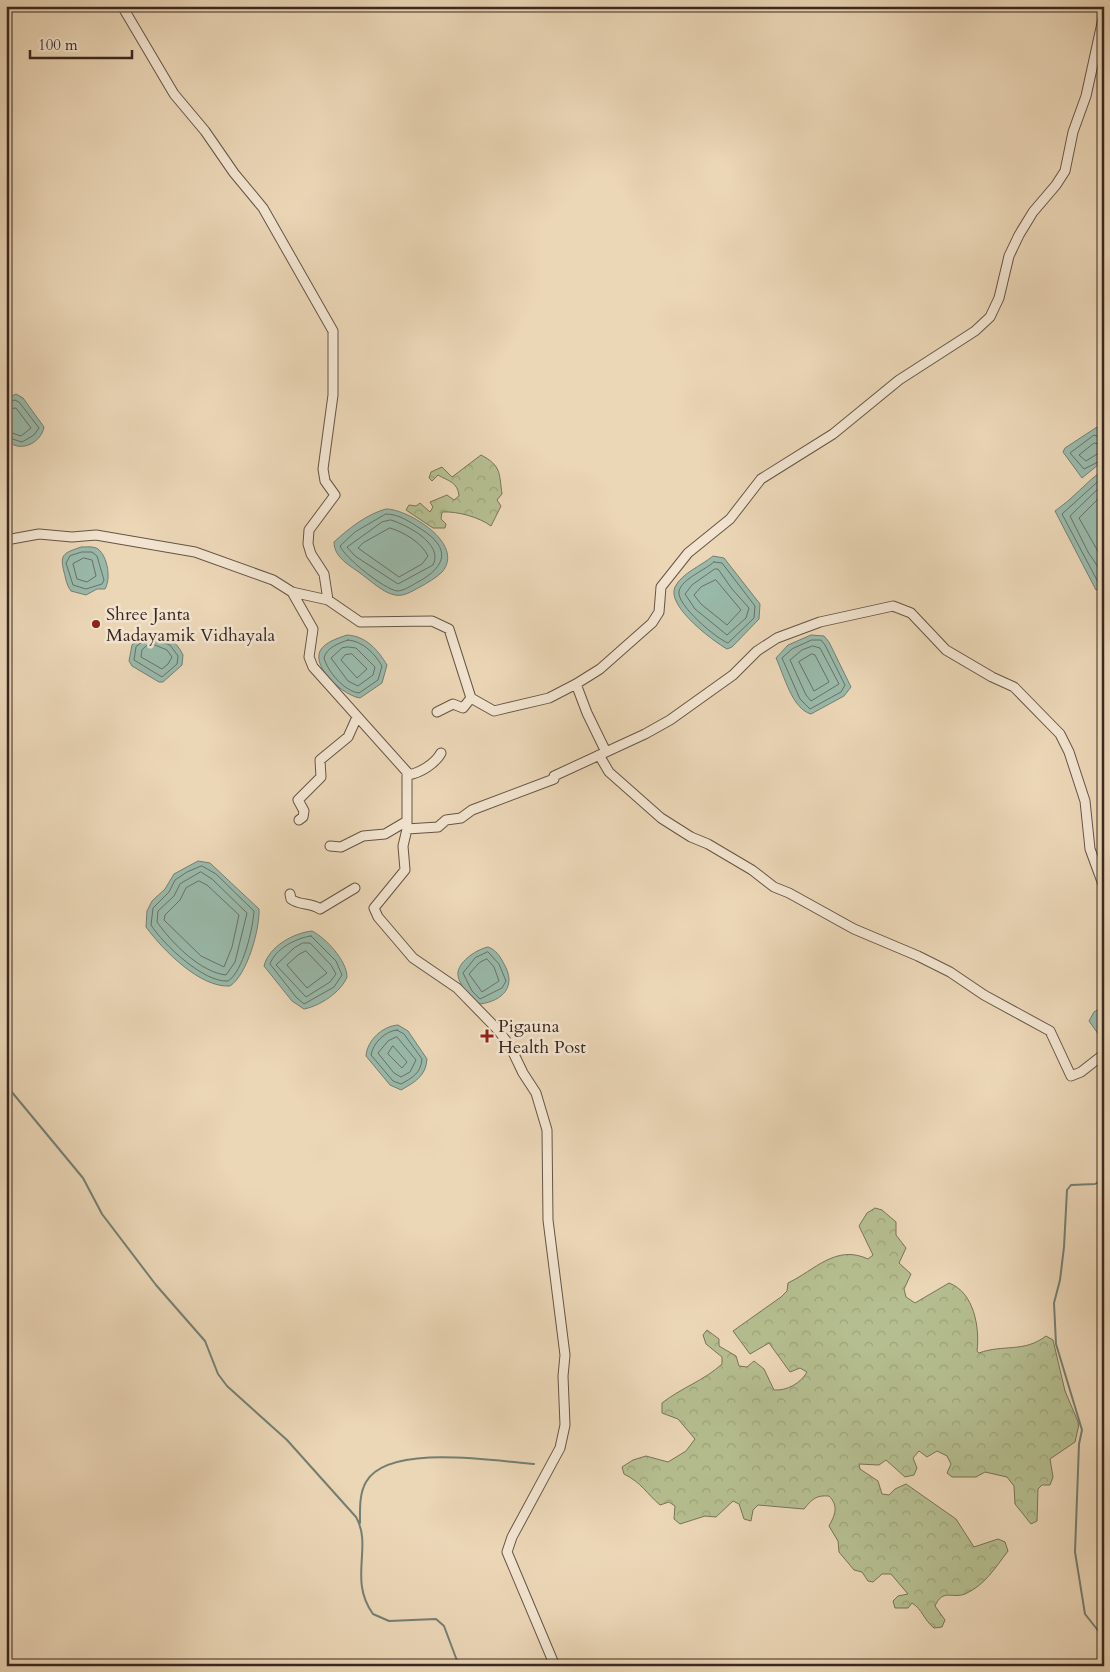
<svg xmlns="http://www.w3.org/2000/svg" width="1110" height="1672" font-family="Cardo,serif">
  <style>
    .forest { fill: url(#forest-crowns); stroke: #787358 }
    .water { fill: #99b9aa; stroke: #737f73 }
    .lines { fill: none; stroke-linecap: round; stroke-linejoin: round }
    .shore { stroke: #6a7065; stroke-width: 1 }
    .stream { stroke: #737f73; stroke-width: 2 }
    .minor-casing { stroke: #665446; stroke-width: 11 }
    .minor { stroke: #f2e4d0; stroke-width: 9 }
    .poi-dot { fill: #8f2418; stroke: #f2e4d0; stroke-width: 2 }
    .labels { text-anchor: middle; dominant-baseline: central; stroke-width: 5; stroke-linejoin: round; paint-order: stroke }
    .poi-label { font-size: 18px; fill: #3a2820; stroke: #f2e4d0; text-anchor: start }
  </style>
  <defs>
    <pattern id="forest-crowns" width="20" height="18" patternUnits="userSpaceOnUse" patternTransform="scale(1.25)"><rect width="20" height="18" fill="#b5be90"/><path d="M2 6a3 3 0 1 1 6 0M12 15a3 3 0 1 1 6 0" fill="none" stroke="#9ca37c"/></pattern>
  </defs>
  <rect width="100%" height="100%" fill="#ebd6b6"/>
  <filter id="stains"><feTurbulence type="fractalNoise" baseFrequency=".004" numOctaves="4"/><feColorMatrix values="0 0 0 0 .2 0 0 0 0 .09 0 0 0 0 .02 0 0 0 .5 -.17"/></filter>
  <radialGradient id="worn" r=".72"><stop offset=".6" stop-color="#630" stop-opacity="0"/><stop offset="1" stop-color="#630" stop-opacity=".3"/></radialGradient>
  <path class="forest" d="M481,455C502,466 499,474 502,494L497,500L501,506L491,526C479,517 457,511 442,512L441,519L446,524L445,528H433L406,510L409,505L416,506L420,503L430,512L433,507L430,502L447,495L454,500L459,496C458,482 448,481 438,475L432,481L429,478L431,472L442,467L452,477Z
    M875,1208L882,1210L896,1222V1235L906,1248L899,1263L911,1274L904,1289L906,1297L915,1303L949,1283C974,1292 980,1328 977,1351L979,1353C1003,1344 1024,1353 1046,1336L1053,1340L1065,1391L1079,1424L1075,1442L1050,1459L1053,1477L1050,1485H1042L1038,1489L1037,1521L1031,1524L1015,1504L1014,1486L1007,1477L985,1472L976,1477H952L947,1473L951,1464L947,1456L937,1451L927,1457L919,1451L913,1458L917,1468L914,1475L905,1477L886,1460L879,1465L859,1464L860,1469L878,1481L882,1494L889,1495L895,1489L906,1484L956,1519L974,1547L998,1539L1005,1542L1008,1551C995,1568 985,1585 965,1594C952,1599 943,1588 935,1606L945,1620L942,1627L934,1628C923,1619 923,1610 912,1603L908,1608H895L893,1601L898,1596L908,1594L891,1574H882L873,1582L868,1581L862,1572L854,1570L839,1552L838,1541L829,1526C835,1515 839,1506 829,1496C816,1495 812,1499 804,1509L758,1505L753,1510L751,1521L744,1519L739,1504L733,1501L716,1517L705,1516L680,1524L674,1519L675,1506L669,1502L660,1505C646,1493 642,1483 624,1474L622,1467L633,1460L646,1456L668,1462L686,1451L695,1439L678,1419L662,1413V1403C681,1388 705,1380 722,1364V1357L706,1344L703,1335L707,1330L719,1339V1346L736,1356L739,1366L747,1367L754,1361L764,1369L774,1390C787,1391 801,1383 807,1372L800,1368L790,1372L769,1343L750,1354L733,1331L781,1297L787,1291L788,1283C815,1270 836,1244 868,1259L873,1255L859,1226L867,1213Z"/>
  <path class="water" d="M16,394L23,398L44,427C41,444 18,454 6,439V399Z
    M1097,427L1104,437V460L1082,478L1063,452L1065,448Z
    M1104,469V587L1096,590L1055,511C1073,499 1086,482 1104,469Z
    M386,509C408,509 466,544 442,572C436,578 427,583 420,587C412,591 404,597 395,595C383,593 370,580 360,573C349,565 334,557 334,542C348,529 367,514 386,509Z
    M81,547C87,547 93,546 98,549C108,557 111,579 105,589H97L86,595L71,591C66,584 66,579 64,572C59,553 65,553 81,547Z
    M713,556L724,558L760,604L759,619L732,647L727,649C713,641 666,606 675,587C682,573 701,566 713,556Z
    M148,632C164,633 176,640 183,655L182,665L163,682H159L132,666L129,661L132,645Z
    M347,635C366,636 378,650 387,665L382,683L360,698C345,696 312,669 320,651C325,642 338,638 347,635Z
    M811,635L824,636L829,642L851,687L844,696L811,714C792,709 784,675 776,658L788,645Z
    M198,861L210,863L259,909C260,929 247,975 230,986C200,988 163,950 146,927L147,911L152,901L165,889L174,874Z
    M312,931C326,938 347,961 347,977C341,992 320,1006 304,1009L292,1001L264,966C269,946 294,933 312,931Z
    M488,947C496,950 500,956 504,964C517,986 503,1001 480,1004C473,1001 469,997 465,991C462,985 457,979 458,972C460,960 478,949 488,947Z
    M1104,1006V1042L1089,1021L1094,1012Z
    M398,1025L408,1031L427,1059C426,1076 415,1082 401,1090L390,1085L366,1056C367,1040 383,1026 398,1025Z"/>
  <g class="lines">
    <path class="shore" d="M6,403L15,400L19,402L39,428L34,435L22,442L6,437
      M6,409L16,408L31,428L21,436L6,431
      M1104,439L1094,435L1070,453L1084,469L1104,459
      M1104,445L1094,443L1079,455L1086,461L1097,454L1104,452
      M1104,476L1062,514L1098,582H1104
      M1104,483L1070,516L1088,552L1104,576
      M1104,493L1079,518L1104,562
      M386,514C399,514 410,522 421,529C451,548 447,566 418,582C412,585 404,591 397,591C384,589 345,558 340,546L355,532Z
      M391,520C407,525 444,544 433,565L398,584L355,556L347,547L382,522Z
      M390,528C404,532 422,543 428,556L422,564L399,577L358,548L363,543Z
      M82,552H92L97,556L104,580L102,584L86,589L73,585L66,563L70,556Z
      M84,558L92,560L96,576L87,582L77,579L73,564Z
      M714,562L722,563L755,606L754,618L728,643C717,639 676,605 679,591C682,579 705,570 714,562Z
      M715,569H718L732,589L749,608L746,618L727,635L695,609L685,594L692,585Z
      M716,580L741,610L727,625L701,604L694,595L701,587Z
      M149,637L170,645L178,656L177,664L162,677L134,660L136,647Z
      M348,640C363,641 375,654 382,666L378,680L359,693C344,691 328,672 324,658C326,648 339,643 348,640Z
      M812,640H821L825,645L845,685L841,692L810,709L800,699L782,658L792,649Z
      M150,643L167,650L172,657L168,664L162,669L141,657L142,650Z
      M813,646L820,648L839,684L811,701L806,695L790,660L802,650Z
      M348,647L356,648L375,667L373,675L358,686L348,681L331,658L342,648Z
      M352,654L367,669L357,678L341,660L345,655Z
      M812,654L815,655L829,682L814,691L799,662Z
      M202,866L216,874L254,911C253,928 243,972 228,981C204,983 163,944 151,925L153,908L169,892L175,880L187,872Z
      M201,872L212,879L247,913L235,962L226,975C200,972 172,943 157,922L158,911L174,896L180,884Z
      M199,881L207,885L239,915L232,947L224,967L201,956L164,920L165,915L180,900L186,888Z
      M311,936L336,961L342,975L334,987L304,1004L296,997L270,964C275,949 296,938 311,936Z
      M303,943H310L331,965L336,974L330,982L306,997L276,965L294,948Z
      M306,951L327,973L307,988L287,965L298,955Z
      M488,952L499,964L506,981L502,988L480,999L472,991L463,973L475,958Z
      M487,959L494,967L499,981L482,992L469,974L479,963Z
      M397,1030L404,1034L422,1059C421,1073 412,1078 401,1084L393,1081L371,1055C373,1043 385,1031 397,1030Z
      M397,1037L416,1060L410,1072L401,1077L394,1073L378,1053L388,1041Z
      M393,1046L407,1062L402,1068L388,1054Z"/>
    <path class="stream" d="M6,1085L83,1178L102,1214L156,1285L205,1341L218,1374L227,1386L287,1440L356,1517C373,1547 348,1579 373,1614L389,1621L436,1619L444,1626L459,1666
      M1104,1149L1101,1155L1100,1181L1095,1184L1071,1185L1067,1190L1064,1247L1060,1280L1054,1303L1056,1344L1082,1430L1079,1444L1075,1552L1085,1614L1104,1638
      M360,1523C360,1510 359,1494 366,1482C388,1443 495,1461 534,1464"/>
    <g class="minor-casing">
      <path id="minor" d="M122,6L174,94L205,131L234,173L263,208L333,331V395L323,469L325,481L335,495L309,530L308,544L311,554L324,574L328,600
        M6,540L39,534L72,537L96,535L195,552L273,580L292,592L328,600L360,622L432,621L449,629L471,698L494,711L549,698L576,684
        M292,592L313,629L309,657L313,667L407,772V829L403,846L405,870L374,908L378,917L413,958L457,988L498,1030L510,1046L523,1073L536,1093L547,1130L548,1220L565,1355L563,1376L565,1425L560,1448L512,1537L507,1552L555,1666
        M437,712L453,704L463,708L471,698
        M606,752L587,713L576,684L600,669L652,623L659,612L661,587L688,553L730,519L761,479L833,434L899,380L975,331L990,317L999,298L1009,256L1019,235L1033,212L1056,185L1065,171L1073,132L1086,96L1104,14
        M599,755L609,772L661,818L691,837L708,844L752,870L774,887L789,893L854,929L918,956L950,972L984,995L1050,1031L1071,1076L1081,1072L1104,1054
        M408,775C420,773 435,764 441,753
        M299,820L303,817L304,811L298,800L321,777L320,760L348,737L357,717
        M407,829L438,827L446,820L461,818L472,810L554,779V776L645,734L670,720L733,675L757,651L777,638L820,622L893,606L911,613L946,650L992,677L1014,687L1060,734L1069,752L1085,801L1090,849L1104,887
        M330,846L341,847L363,836L385,834L407,821
        M290,894L291,899C300,906 310,902 320,909L355,888"/>
    </g>
    <use href="#minor" class="minor"/>
  </g>
  <g class="poi-dot">
    <circle cx="96" cy="624" r="5"/>
    <path d="M484.5 1028.5h5v5h5v5h-5v5h-5v-5h-5v-5h5z"/>
  </g>
  <g class="labels">
    <g class="poi-label">
      <text x="106" y="614">Shree Janta<tspan x="106" dy="21">Madayamik Vidhayala</tspan></text>
      <text x="498" y="1026">Pigauna<tspan x="498" dy="21">Health Post</tspan></text>
    </g>
  </g>
  <rect width="1110" height="1672" fill="none" stroke="#ebd6b6" stroke-width="25"/>
  <rect x="8" y="8" width="1095" height="1657" fill="none" stroke="#3a2820" stroke-width="2.5"/>
  <rect x="12" y="12" width="1085" height="1647" fill="none" stroke="#3a2820"/>
  <path d="M30 50v8h102v-8" fill="none" stroke="#3a2820" stroke-width="2.5"/>
  <text x="38" y="50" font-size="15" fill="#3a2820" stroke="#f2e4d0" stroke-width="4" paint-order="stroke">100 m</text>
  <rect width="100%" height="100%" filter="url(#stains)"/>
  <rect width="100%" height="100%" fill="url(#worn)"/>
</svg>
